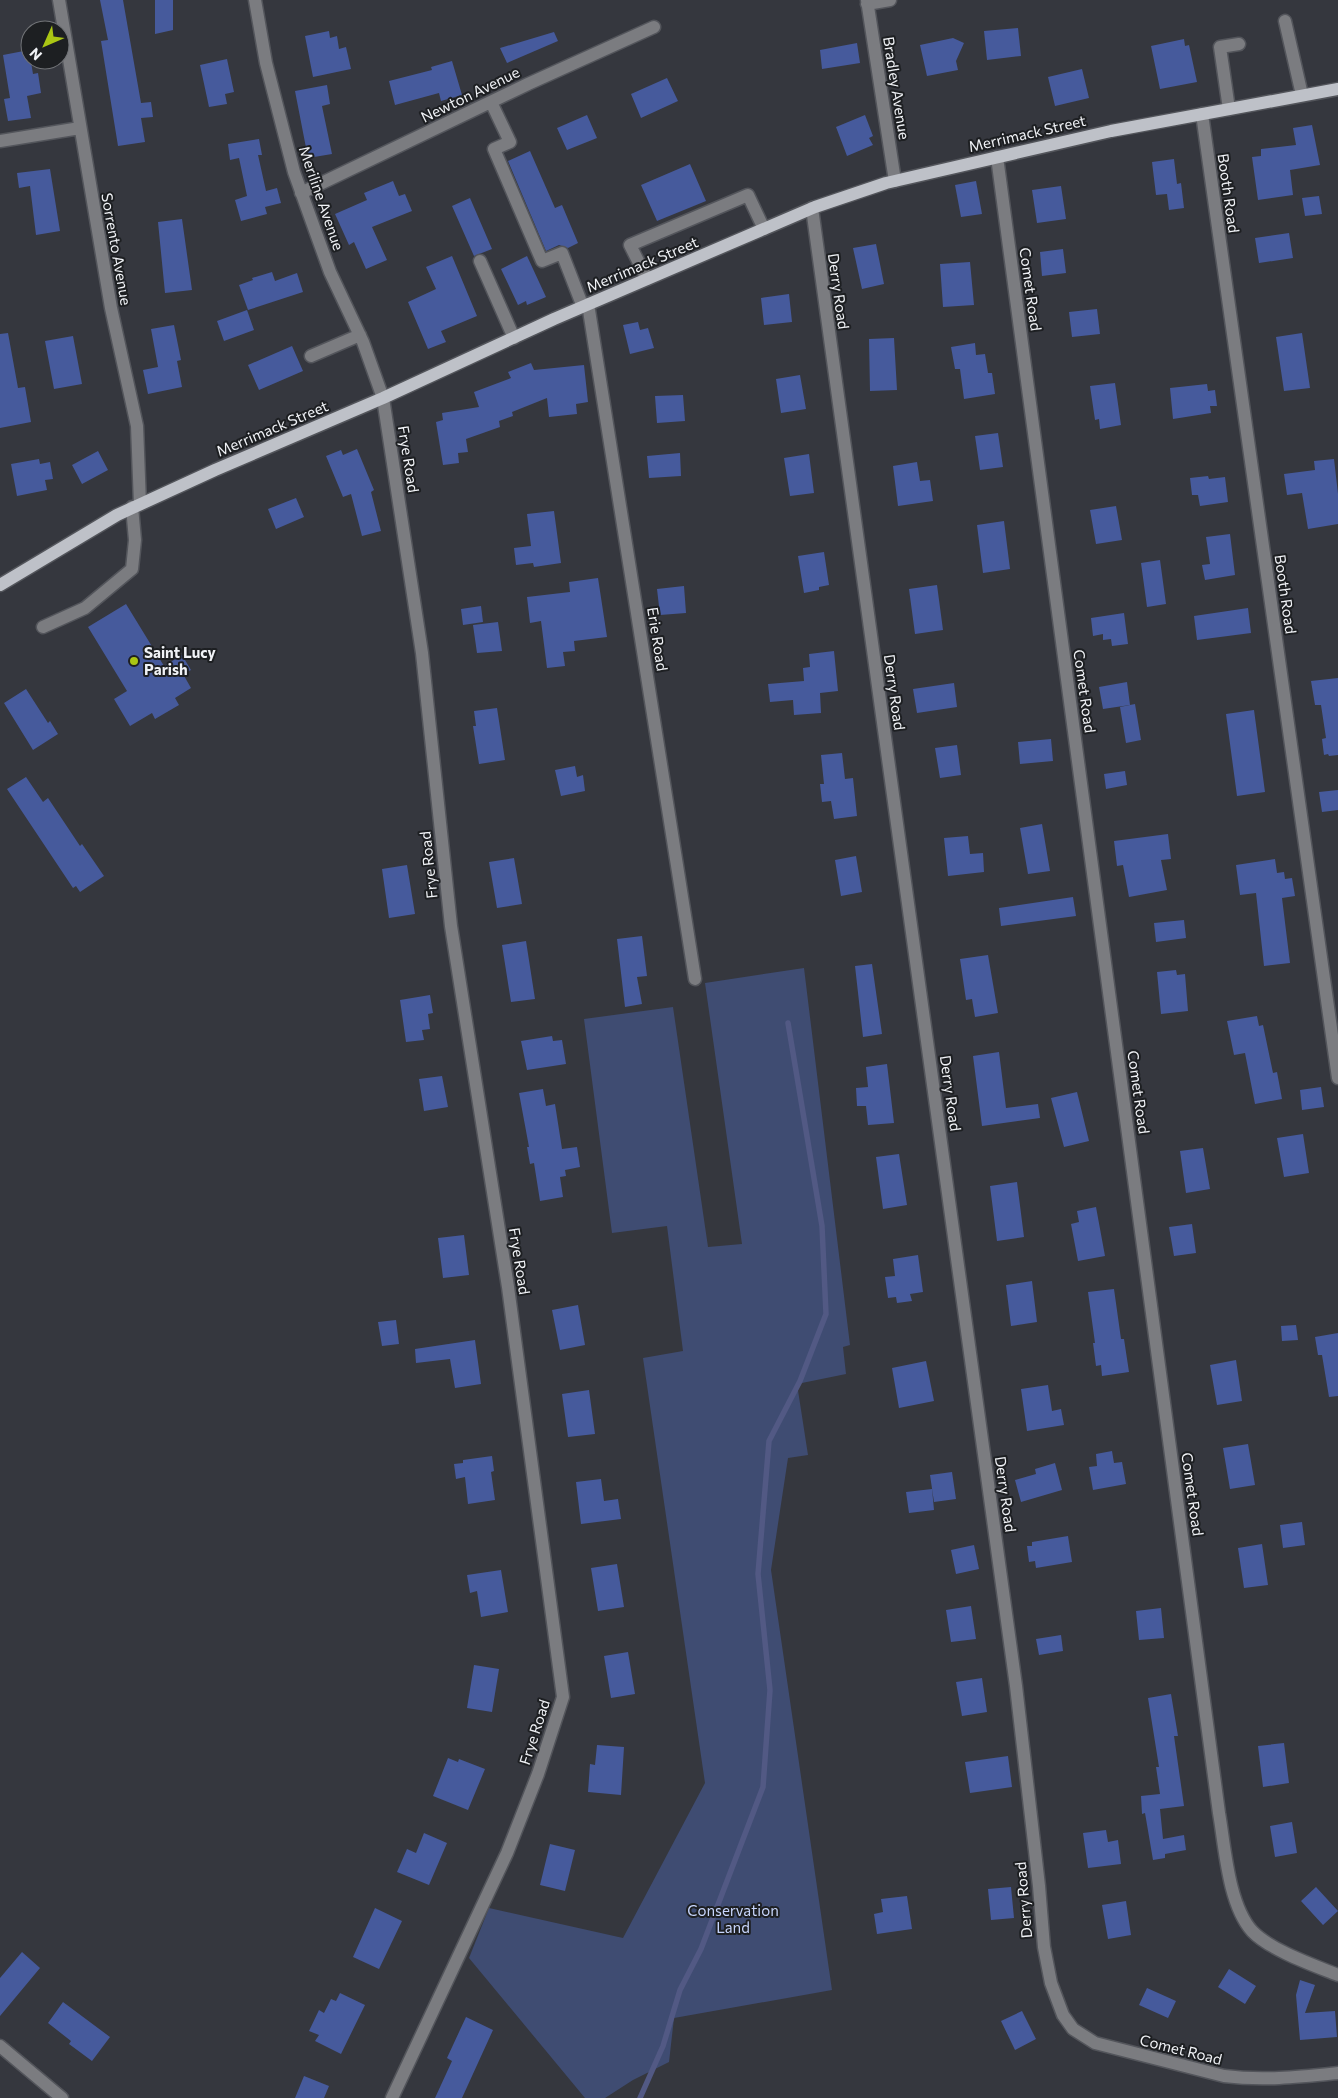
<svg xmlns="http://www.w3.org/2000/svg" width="1338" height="2098" font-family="Commissioner,sans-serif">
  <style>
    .green { fill: #3f4c72 }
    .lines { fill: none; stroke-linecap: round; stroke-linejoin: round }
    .stream { stroke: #525984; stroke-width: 5.5 }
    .building { fill: #465a9c }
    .minor-casing { stroke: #53555b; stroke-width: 15 }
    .major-casing { stroke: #53555b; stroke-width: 15 }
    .minor { stroke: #7b7c80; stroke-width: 12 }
    .major { stroke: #bec1c8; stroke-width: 12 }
    .poi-dot { fill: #abc614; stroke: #1d1f22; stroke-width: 2 }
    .labels { text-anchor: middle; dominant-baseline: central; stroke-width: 4; stroke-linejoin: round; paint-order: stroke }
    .street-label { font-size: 15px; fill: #f0f2f6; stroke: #1d1f22 }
    .poi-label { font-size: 15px; font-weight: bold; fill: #f0f2f6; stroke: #1d1f22; text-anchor: start }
    .park-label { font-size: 15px; fill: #c8d6fd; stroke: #1d1f22 }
  </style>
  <rect width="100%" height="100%" fill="#35373e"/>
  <path class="green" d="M804,968L850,1345L843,1347L846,1374L797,1384L808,1455L788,1458L771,1570L832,1990L674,2018L669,2062L633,2080L605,2098H585L469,1958L489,1908L623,1938L705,1783L643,1358L683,1351L667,1226L612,1233L584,1019L673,1007L708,1247L742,1244L705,983Z"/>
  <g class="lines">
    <path class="stream" d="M640,2098L663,2046L680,1990L701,1949L763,1787L770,1690L758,1574L769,1441L800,1381L826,1314L822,1226L788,1023"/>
  </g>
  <path class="building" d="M100,0H123L141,103L151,102L153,117L141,118L145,142L118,146L101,41L108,40Z
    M155,0H173V30L155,34Z
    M1018,28L1021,56L987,60L984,31Z
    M329,31L330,38L337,36L339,49L346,47L351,69L313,77L305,36Z
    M554,32L558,41L507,63L500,48Z
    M953,38L964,43L956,61L958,70L927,76L920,45Z
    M1184,39L1185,46L1189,45L1197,82L1160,89L1151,46Z
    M857,43L860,63L822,69L820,50Z
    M29,50L33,74L38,73L41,93L27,96L31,118L8,121L4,99L10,98L3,55Z
    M227,59L234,92L225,94L227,104L209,107L200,65Z
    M452,61L462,95L441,101L439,93L395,105L389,81L432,70L431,67Z
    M1082,69L1089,98L1055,106L1048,77Z
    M667,78L678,101L641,118L631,94Z
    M327,85L330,104L322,106L332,154L308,158L295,91Z
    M587,115L597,138L567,150L557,128Z
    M865,115L873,136L869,138L873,145L847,156L836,127Z
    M1312,125L1320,165L1290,170L1293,195L1258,200L1252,157L1261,156V149L1296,145L1293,128Z
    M259,139L262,155H258L266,191L277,188L281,203L265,207L267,214L241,221L235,200L247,196L239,158L230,160L228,144Z
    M530,151L555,208L562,205L578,243L568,248L559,245L546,251L508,161Z
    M1174,159L1177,184L1181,183L1184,208L1169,210L1167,194L1156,195L1152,162Z
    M690,164L706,201L657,221L641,185Z
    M50,169L60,231L36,235L30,186L19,188L17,173Z
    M393,181L399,196L405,194L412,211L372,227L387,260L366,269L354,242L349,245L335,214L367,200L364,193Z
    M976,181L982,214L961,217L955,185Z
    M1061,186L1066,219L1037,223L1032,190Z
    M1319,196L1322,214L1305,216L1302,198Z
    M470,198L492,249L474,256L452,206Z
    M182,219L192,290L165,293L158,222Z
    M1289,233L1293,258L1259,263L1255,238Z
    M876,244L884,284L862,289L853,248Z
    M1063,249L1066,273L1042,276L1040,252Z
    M452,256L477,316L441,331L446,342L428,349L408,302L436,289L426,267Z
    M527,256L546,297L527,305L526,301L518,305L501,269Z
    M970,262L974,305L943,307L940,264Z
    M272,272L275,281L297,273L303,292L248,310L239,285L253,280L252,278Z
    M789,294L792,322L764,325L761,298Z
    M1097,309L1100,334L1072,337L1069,312Z
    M247,310L254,330L224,341L217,321Z
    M638,322L640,330L648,328L654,348L630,354L623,325Z
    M174,325L181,360L177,361L182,387L148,394L143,370L158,367L151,329Z
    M8,333L18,388L25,387L31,422L0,428V334Z
    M1302,333L1310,388L1284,391L1276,337Z
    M73,336L82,384L54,389L45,341Z
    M894,338L897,390L870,391L869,339Z
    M975,343L976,355L985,354L988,373H992L995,394L964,399L960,369H955L951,347Z
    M292,346L303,371L259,390L248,365Z
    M531,363L534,370L584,365L588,402L576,404L577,414L549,417L547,398L512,412L513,416L499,421L500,427L466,439L468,452L458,453L459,463L443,465L436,422L443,420L442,413L479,407L474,392L511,378L508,372Z
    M800,375L806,409L781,413L776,379Z
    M1115,383L1121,425L1100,429L1099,419L1095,420L1090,386Z
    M1207,384L1208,391L1215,390L1217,406H1210L1211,413L1173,419L1170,388Z
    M683,395L685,421L657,423L655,396Z
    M998,433L1003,467L980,470L975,436Z
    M357,449L374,490L371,492L381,531L362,536L351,494L343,497L326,456L341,450L343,455Z
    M98,451L108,470L82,484L72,465Z
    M680,453L681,476L649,478L647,456Z
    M809,454L814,493L790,496L784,458Z
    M39,459L40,464L50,462L53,479L45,480L47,490L17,496L11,464Z
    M1334,459L1338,494V524L1308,529L1302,493L1287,495L1284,474L1315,470L1314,461Z
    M917,462L920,481L930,480L933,501L898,506L893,466Z
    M1208,476L1209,479L1225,477L1228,502L1200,506L1198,495H1192L1190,478Z
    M296,498L304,517L276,529L268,509Z
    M1116,506L1122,540L1096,544L1090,510Z
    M554,511L561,563L534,567L533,563L516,565L514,548L531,546L527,514Z
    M1004,521L1010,569L983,573L977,525Z
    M1230,534L1235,575L1205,580L1202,565L1210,564L1206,537Z
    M824,552L829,585L819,587V590L804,593L798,556Z
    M1160,560L1166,604L1147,607L1141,563Z
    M598,578L607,637L574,641L575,651L563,652L565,666L547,668L541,621L530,623L527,597L570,592L569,582Z
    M937,585L943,630L915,634L909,589Z
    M684,586L686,613L660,615L657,589Z
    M126,604L164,666L182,655L191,670L183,674L191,688L175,698L179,705L155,719L152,713L130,726L114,699L127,691L88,627Z
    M481,606L483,622L463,625L461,609Z
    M1248,608L1251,633L1197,640L1194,616Z
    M1124,613L1128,644L1112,646L1111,639L1103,640V634L1093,636L1091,618Z
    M498,622L502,651L477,653L473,625Z
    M834,651L838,691L820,693L821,713L794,715L793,700L770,702L768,684L804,681L803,668L810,667L809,654Z
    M1338,678V755L1329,756L1328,754L1324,755L1322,739L1326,738L1321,705H1315L1311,681Z
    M1127,682L1130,705L1103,709L1099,687Z
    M954,683L957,707L917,713L913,689Z
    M26,689L48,723L50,721L58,734L33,750L4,703Z
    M1135,704L1141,740L1126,743L1120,707Z
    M497,708L505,760L479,764L473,726H476L474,711Z
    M1254,710L1265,792L1237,796L1226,714Z
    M1051,739L1053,761L1020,764L1018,742Z
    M957,745L961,775L940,778L935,748Z
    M842,753L845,779L853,778L857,816L834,819L831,801L822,802L820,784H824L821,755Z
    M575,766L577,777L583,775L585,791L561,796L555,770Z
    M1125,771L1127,785L1106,789L1104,774Z
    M26,777L43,802L48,798L80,846L82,844L104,876L80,892L76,886L73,888L7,789Z
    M1338,790V810L1322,812L1319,792Z
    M1042,824L1050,871L1028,874L1020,828Z
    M1168,834L1171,859L1161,860L1167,890L1129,897L1123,865L1117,866L1114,841Z
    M968,836L970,854L983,853L984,872L948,876L944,838Z
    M856,856L862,892L841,896L835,860Z
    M514,858L522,904L497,908L489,862Z
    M1275,859L1277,873L1284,872L1285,879L1292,878L1295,896L1282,898L1290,963L1264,966L1256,893L1240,895L1236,865Z
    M407,865L415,914L389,918L382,869Z
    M1073,897L1076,916L1001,926L999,908Z
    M1184,920L1186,938L1156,942L1154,923Z
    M642,936L647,976L637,977L642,1004L625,1007L617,939Z
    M526,941L535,999L511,1002L502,945Z
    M988,955L998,1013L975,1017L972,999L966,1000L960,959Z
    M872,964L882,1034L863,1037L855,966Z
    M1176,970L1177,975L1185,974L1188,1011L1161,1014L1157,972Z
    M430,995L433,1013L428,1014L430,1029L422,1030L424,1040L406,1042L400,1000Z
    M1257,1016L1259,1026L1263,1025L1273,1073L1277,1072L1282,1099L1255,1104L1245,1053L1234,1055L1227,1021Z
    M552,1036L553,1041L562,1040L566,1064L527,1070L521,1041Z
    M999,1052L1006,1108L1038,1104L1040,1118L982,1126L973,1056Z
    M887,1064L894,1123L868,1125L866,1106H857L856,1088L868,1087L866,1067Z
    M442,1076L448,1107L424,1111L419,1079Z
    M1321,1087L1324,1107L1302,1110L1300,1090Z
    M543,1089L546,1106L555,1104L562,1149L577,1147L580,1167L565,1170L566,1176L560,1177L563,1197L540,1201L534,1163L530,1164L527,1147H529L519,1093Z
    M1077,1092L1089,1141L1064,1147L1051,1098Z
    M1303,1134L1309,1173L1284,1177L1277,1138Z
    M1203,1148L1210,1189L1186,1193L1180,1151Z
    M899,1154L907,1205L883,1209L876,1157Z
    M1017,1182L1024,1237L997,1241L990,1186Z
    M1096,1207L1105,1256L1078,1261L1071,1224L1079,1222L1077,1211Z
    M1192,1224L1196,1253L1174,1256L1169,1227Z
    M464,1235L469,1275L443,1278L438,1238Z
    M918,1255L923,1292L910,1294L912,1301L897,1303L896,1297L888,1298L885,1277L895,1276L893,1259Z
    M1032,1281L1037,1322L1011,1326L1006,1285Z
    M1114,1289L1121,1339H1124L1129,1372L1102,1376L1101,1365L1096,1366L1093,1343H1095L1088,1292Z
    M578,1305L585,1345L560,1350L552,1310Z
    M396,1320L399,1344L382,1346L378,1322Z
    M1296,1325L1298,1340L1282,1341L1281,1326Z
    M1338,1333V1396L1329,1397L1322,1355H1318L1315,1337Z
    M475,1340L481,1384L455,1388L450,1359L416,1363L415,1349Z
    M1236,1360L1242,1401L1217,1405L1210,1365Z
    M926,1361L934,1401L899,1408L892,1368Z
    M1048,1385L1052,1411L1061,1409L1064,1425L1027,1431L1021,1389Z
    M589,1390L595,1434L568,1437L562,1394Z
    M1248,1444L1255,1485L1230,1489L1223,1448Z
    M1112,1451L1114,1463L1122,1462L1126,1484L1093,1490L1089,1467L1097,1466L1096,1454Z
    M492,1456L494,1471L491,1472L495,1500L468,1504L465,1477L456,1479L454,1464L463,1463V1460Z
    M1055,1463L1062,1490L1021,1502L1015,1480L1036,1474L1035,1469Z
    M952,1472L956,1499L934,1502L930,1475Z
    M601,1479L604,1501L618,1499L621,1519L581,1524L576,1482Z
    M932,1489L934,1510L909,1513L906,1492Z
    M1302,1522L1305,1545L1283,1548L1280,1525Z
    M1068,1536L1072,1562L1036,1568L1035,1561L1029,1562L1027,1546H1032V1542Z
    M1262,1544L1268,1585L1244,1588L1238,1548Z
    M974,1545L979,1569L956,1574L951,1550Z
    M617,1564L624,1607L598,1611L591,1568Z
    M501,1570L508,1612L481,1617L477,1591L470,1593L467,1575Z
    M971,1606L976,1639L951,1642L946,1610Z
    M1161,1608L1164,1638L1139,1640L1136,1611Z
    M1061,1635L1063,1651L1039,1655L1036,1639Z
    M628,1652L635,1694L611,1698L604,1656Z
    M474,1665L499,1669L492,1712L467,1708Z
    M982,1678L987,1712L962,1716L956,1682Z
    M1171,1694L1178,1736H1174L1184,1806L1160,1809L1163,1839L1184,1835L1186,1850L1165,1854V1858L1153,1860L1145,1813L1142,1814L1141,1796L1160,1794L1156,1767H1159L1148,1698Z
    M1284,1743L1289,1783L1263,1787L1258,1746Z
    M597,1745L624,1747L621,1795L588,1792L590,1764L595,1765Z
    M1008,1756L1012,1787L970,1793L965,1762Z
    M448,1758L458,1762L459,1759L485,1769L468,1810L433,1796Z
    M1292,1822L1297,1853L1275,1857L1270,1826Z
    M1106,1830L1108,1842L1118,1840L1121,1864L1088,1868L1083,1833Z
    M424,1833L447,1843L429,1885L397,1872L407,1849L416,1853Z
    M550,1844L575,1850L565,1891L540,1885Z
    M1011,1887L1014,1918L991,1920L988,1889Z
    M1316,1887L1338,1911L1323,1925L1301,1901Z
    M907,1896L912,1929L877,1934L874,1914L883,1912L881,1899Z
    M1126,1901L1131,1935L1108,1939L1102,1905Z
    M375,1908L402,1921L379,1969L353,1957Z
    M22,1952L40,1968L0,2016V1978Z
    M1229,1969L1256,1986L1245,2004L1218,1987Z
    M1300,1980L1315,1985L1305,2013L1335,2011L1337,2037L1300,2040L1296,1995Z
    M1147,1988L1176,2001L1168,2018L1139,2005Z
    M340,1993L365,2005L341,2054L315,2041L319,2035L309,2031L319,2010L324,2013L331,1999L336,2001Z
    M63,2002L110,2037L92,2061L69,2044L71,2041L48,2023Z
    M1022,2011L1036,2039L1015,2050L1001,2021Z
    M466,2017L493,2030L462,2098H435L452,2061L447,2058Z
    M304,2076L329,2086L324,2098H295Z"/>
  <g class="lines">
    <g class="minor-casing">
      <path id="minor" d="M59,0L111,308L137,426L140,504
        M255,0L266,63L294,172L330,272L363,342L383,398L422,653L451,926L508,1287L563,1697L538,1774L507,1853L392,2098
        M867,0L895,181
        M867,4L890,0
        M1285,21L1302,95
        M491,102L510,142L494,149L542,261L562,253L583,307
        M1229,109L1220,47L1239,44
        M1202,114L1338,1078
        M0,141L80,128
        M997,157L1219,1813C1225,1847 1228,1904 1252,1931C1270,1950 1313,1965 1338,1975
        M301,193L528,84L654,27
        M812,208L1016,1686L1039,1886L1044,1947L1051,1983L1063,2015L1073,2029L1095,2043L1224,2076C1263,2081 1299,2077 1338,2073
        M480,261L514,338
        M647,279L630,245L748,195L764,229
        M588,304L695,979
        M311,356L360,335
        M43,627L85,608L132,569L135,540L132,507
        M0,2046L62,2098"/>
    </g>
    <g class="major-casing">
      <path id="major" d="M0,585L117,515L215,470L383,398L554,319L815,207L886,183L1111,131L1338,89"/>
    </g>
    <use href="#minor" class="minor"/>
    <use href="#major" class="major"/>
  </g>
  <circle class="poi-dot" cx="134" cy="661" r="5"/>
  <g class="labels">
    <g class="street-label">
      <text transform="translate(897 88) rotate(81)">Bradley Avenue</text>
      <text transform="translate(470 94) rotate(-26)">Newton Avenue</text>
      <text transform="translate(1027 133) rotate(-13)">Merrimack Street</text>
      <text transform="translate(1229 193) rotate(82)">Booth Road</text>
      <text transform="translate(322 198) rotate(71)">Meriline Avenue</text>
      <text transform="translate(117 249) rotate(80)">Sorrento Avenue</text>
      <text transform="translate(642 264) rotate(-23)">Merrimack Street</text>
      <text transform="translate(1031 289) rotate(82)">Comet Road</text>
      <text transform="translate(839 291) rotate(82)">Derry Road</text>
      <text transform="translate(272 428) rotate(-23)">Merrimack Street</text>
      <text transform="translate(409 459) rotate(81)">Frye Road</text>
      <text transform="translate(1286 594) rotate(82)">Booth Road</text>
      <text transform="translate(658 639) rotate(81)">Erie Road</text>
      <text transform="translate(1085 691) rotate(82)">Comet Road</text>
      <text transform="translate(895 692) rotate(82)">Derry Road</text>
      <text transform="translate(428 865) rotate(-96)">Frye Road</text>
      <text transform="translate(1139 1092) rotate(82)">Comet Road</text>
      <text transform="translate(951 1093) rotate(82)">Derry Road</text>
      <text transform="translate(520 1261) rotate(81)">Frye Road</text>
      <text transform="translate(1006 1494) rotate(82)">Derry Road</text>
      <text transform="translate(1193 1494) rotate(82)">Comet Road</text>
      <text transform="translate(534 1732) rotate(-72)">Frye Road</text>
      <text transform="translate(1023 1900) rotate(-95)">Derry Road</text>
      <text transform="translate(1181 2049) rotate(14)">Comet Road</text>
    </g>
    <g class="poi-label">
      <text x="144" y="652">Saint Lucy<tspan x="144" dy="17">Parish</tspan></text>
    </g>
    <g class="park-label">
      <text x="733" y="1910">Conservation<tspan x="733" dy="17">Land</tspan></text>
    </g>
  </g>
  <g transform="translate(45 45) rotate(225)"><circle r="24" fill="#1d1f22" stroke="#717377"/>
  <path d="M0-4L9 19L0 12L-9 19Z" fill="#abc614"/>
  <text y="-8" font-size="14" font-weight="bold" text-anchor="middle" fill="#f0f2f6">N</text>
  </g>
</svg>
